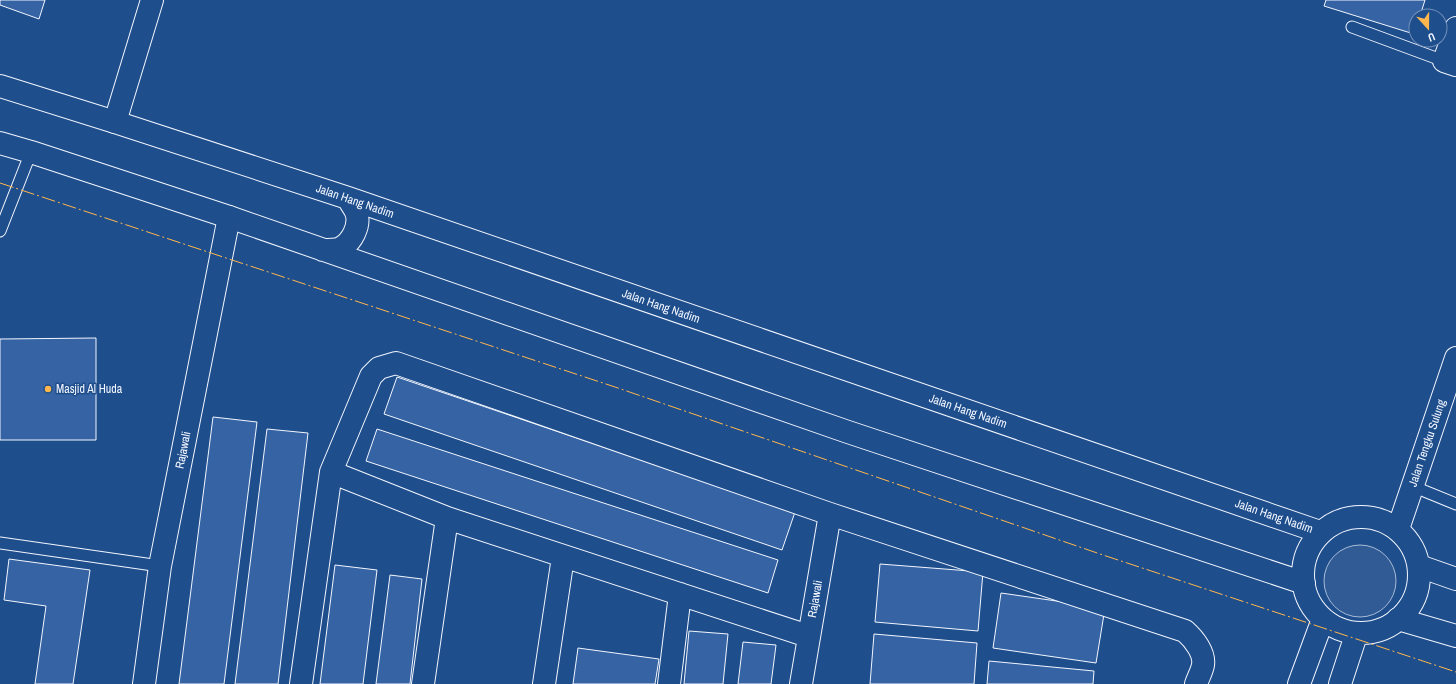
<svg xmlns="http://www.w3.org/2000/svg" width="1456" height="684" font-family="'Archivo Narrow',sans-serif">
  <style>
    .built { fill: #305b95; stroke: #a8bbd7 }
    .building { fill: #3563a3; stroke: #f2f6ff }
    .lines { fill: none; stroke-linecap: round; stroke-linejoin: round }
    .lane-casing { stroke: #f2f6ff; stroke-width: 13 }
    .street-casing { stroke: #f2f6ff; stroke-width: 24 }
    .secondary-casing { stroke: #f2f6ff; stroke-width: 24 }
    .lane { stroke: #1f4e8c; stroke-width: 11 }
    .street { stroke: #1f4e8c; stroke-width: 22 }
    .secondary { stroke: #1f4e8c; stroke-width: 22 }
    .power { stroke: #ffb74d; stroke-width: 1; stroke-dasharray: 14 3 2 3; stroke-linecap: butt }
    .poi-dot { fill: #ffb74d; stroke: #1f4e8c; stroke-width: 1.5 }
    .labels { text-anchor: middle; dominant-baseline: central; stroke-width: 3; stroke-linejoin: round; paint-order: stroke }
    .street-label { font-size: 12px; fill: #f2f6ff; stroke: #1f4e8c }
    .poi-label { font-size: 12px; fill: #f2f6ff; stroke: #1f4e8c; text-anchor: start }
  </style>
  <rect width="100%" height="100%" fill="#1f4e8c"/>
  <path class="built" d="M1324 581a36 36 0 1 1 72 0a36 36 0 1 1-72 0Z"/>
  <path class="building" d="M0,0H45L39,19L0,5Z
    M1326,0H1425L1420,16H1416V28L1414,34L1324,6Z
    M96,338V440H0V339Z
    M397,377L795,512L782,550L384,414Z
    M213,417L257,422L224,684H179Z
    M267,429L308,433L278,684H235Z
    M377,429L778,560L768,593L366,461Z
    M9,559L90,570L73,684H35L46,606L4,600Z
    M880,564L983,572L978,631L875,622Z
    M335,565L377,570L363,684H320Z
    M390,575L422,579L410,684H376Z
    M1001,593L1105,608L1096,663L993,648Z
    M689,631L728,634L723,684H684Z
    M874,634L977,643L974,684H870Z
    M743,642L776,645L771,684H738Z
    M578,648L659,659L655,684H573Z
    M989,661L1094,671L1093,684H987Z"/>
  <g class="lines">
    <g class="lane-casing">
      <path id="lane" d="M1352,27L1444,61
        M0,231L31,152
        M1412,486L1456,504
        M0,543L160,566"/>
    </g>
    <g class="street-casing">
      <path id="street" d="M1456,28L1444,61L1456,65
        M115,122L152,0
        M331,472L447,518L808,636
        M1419,566L1456,579
        M1398,619L1456,636
        M144,684L160,566L229,217
        M301,684L331,472L371,376L379,368L396,363L830,514L1185,631C1194,639 1205,653 1203,665C1202,671 1198,678 1196,684
        M423,684L447,518
        M544,684L563,557
        M669,684L680,594
        M801,684L830,514"/>
    </g>
    <g class="secondary-casing">
      <path id="secondary" d="M0,86L115,122L348,198L1320,532
        M0,143L31,152L229,217L848,432L1304,583
        M323,250C328,250 334,250 339,249C352,243 361,225 356,212C354,207 350,203 348,198
        M1303 575a58 58 0 1 1 116 0a58 58 0 1 1-116 0Z
        M1398,529L1456,358
        M1299,684L1323,619
        M1340,684L1356,635"/>
    </g>
    <use href="#lane" class="lane"/>
    <use href="#street" class="street"/>
    <use href="#secondary" class="secondary"/>
    <path class="power" d="M0,183L615,387L1103,555L1456,672"/>
  </g>
  <circle class="poi-dot" cx="48" cy="389" r="4"/>
  <g class="labels">
    <g class="street-label">
      <text transform="translate(355 201) rotate(19)">Jalan Hang Nadim</text>
      <text transform="translate(661 306) rotate(19)">Jalan Hang Nadim</text>
      <text transform="translate(968 411) rotate(19)">Jalan Hang Nadim</text>
      <text transform="translate(1427 443) rotate(-71)">Jalan Tengku Sulung</text>
      <text transform="translate(183 450) rotate(-79)">Rajawali</text>
      <text transform="translate(1274 516) rotate(19)">Jalan Hang Nadim</text>
      <text transform="translate(815 599) rotate(-80)">Rajawali</text>
    </g>
    <g class="poi-label">
      <text x="56" y="389">Masjid Al Huda</text>
    </g>
  </g>
  <g transform="translate(1428 28) rotate(159)"><circle r="19" fill="#1f4e8c" stroke="#7391ba"/>
  <path d="M0-3L7 15L0 10L-7 15Z" fill="#ffb74d"/>
  <text y="-6" font-size="11" font-weight="bold" text-anchor="middle" fill="#f2f6ff">U</text>
  </g>
</svg>
